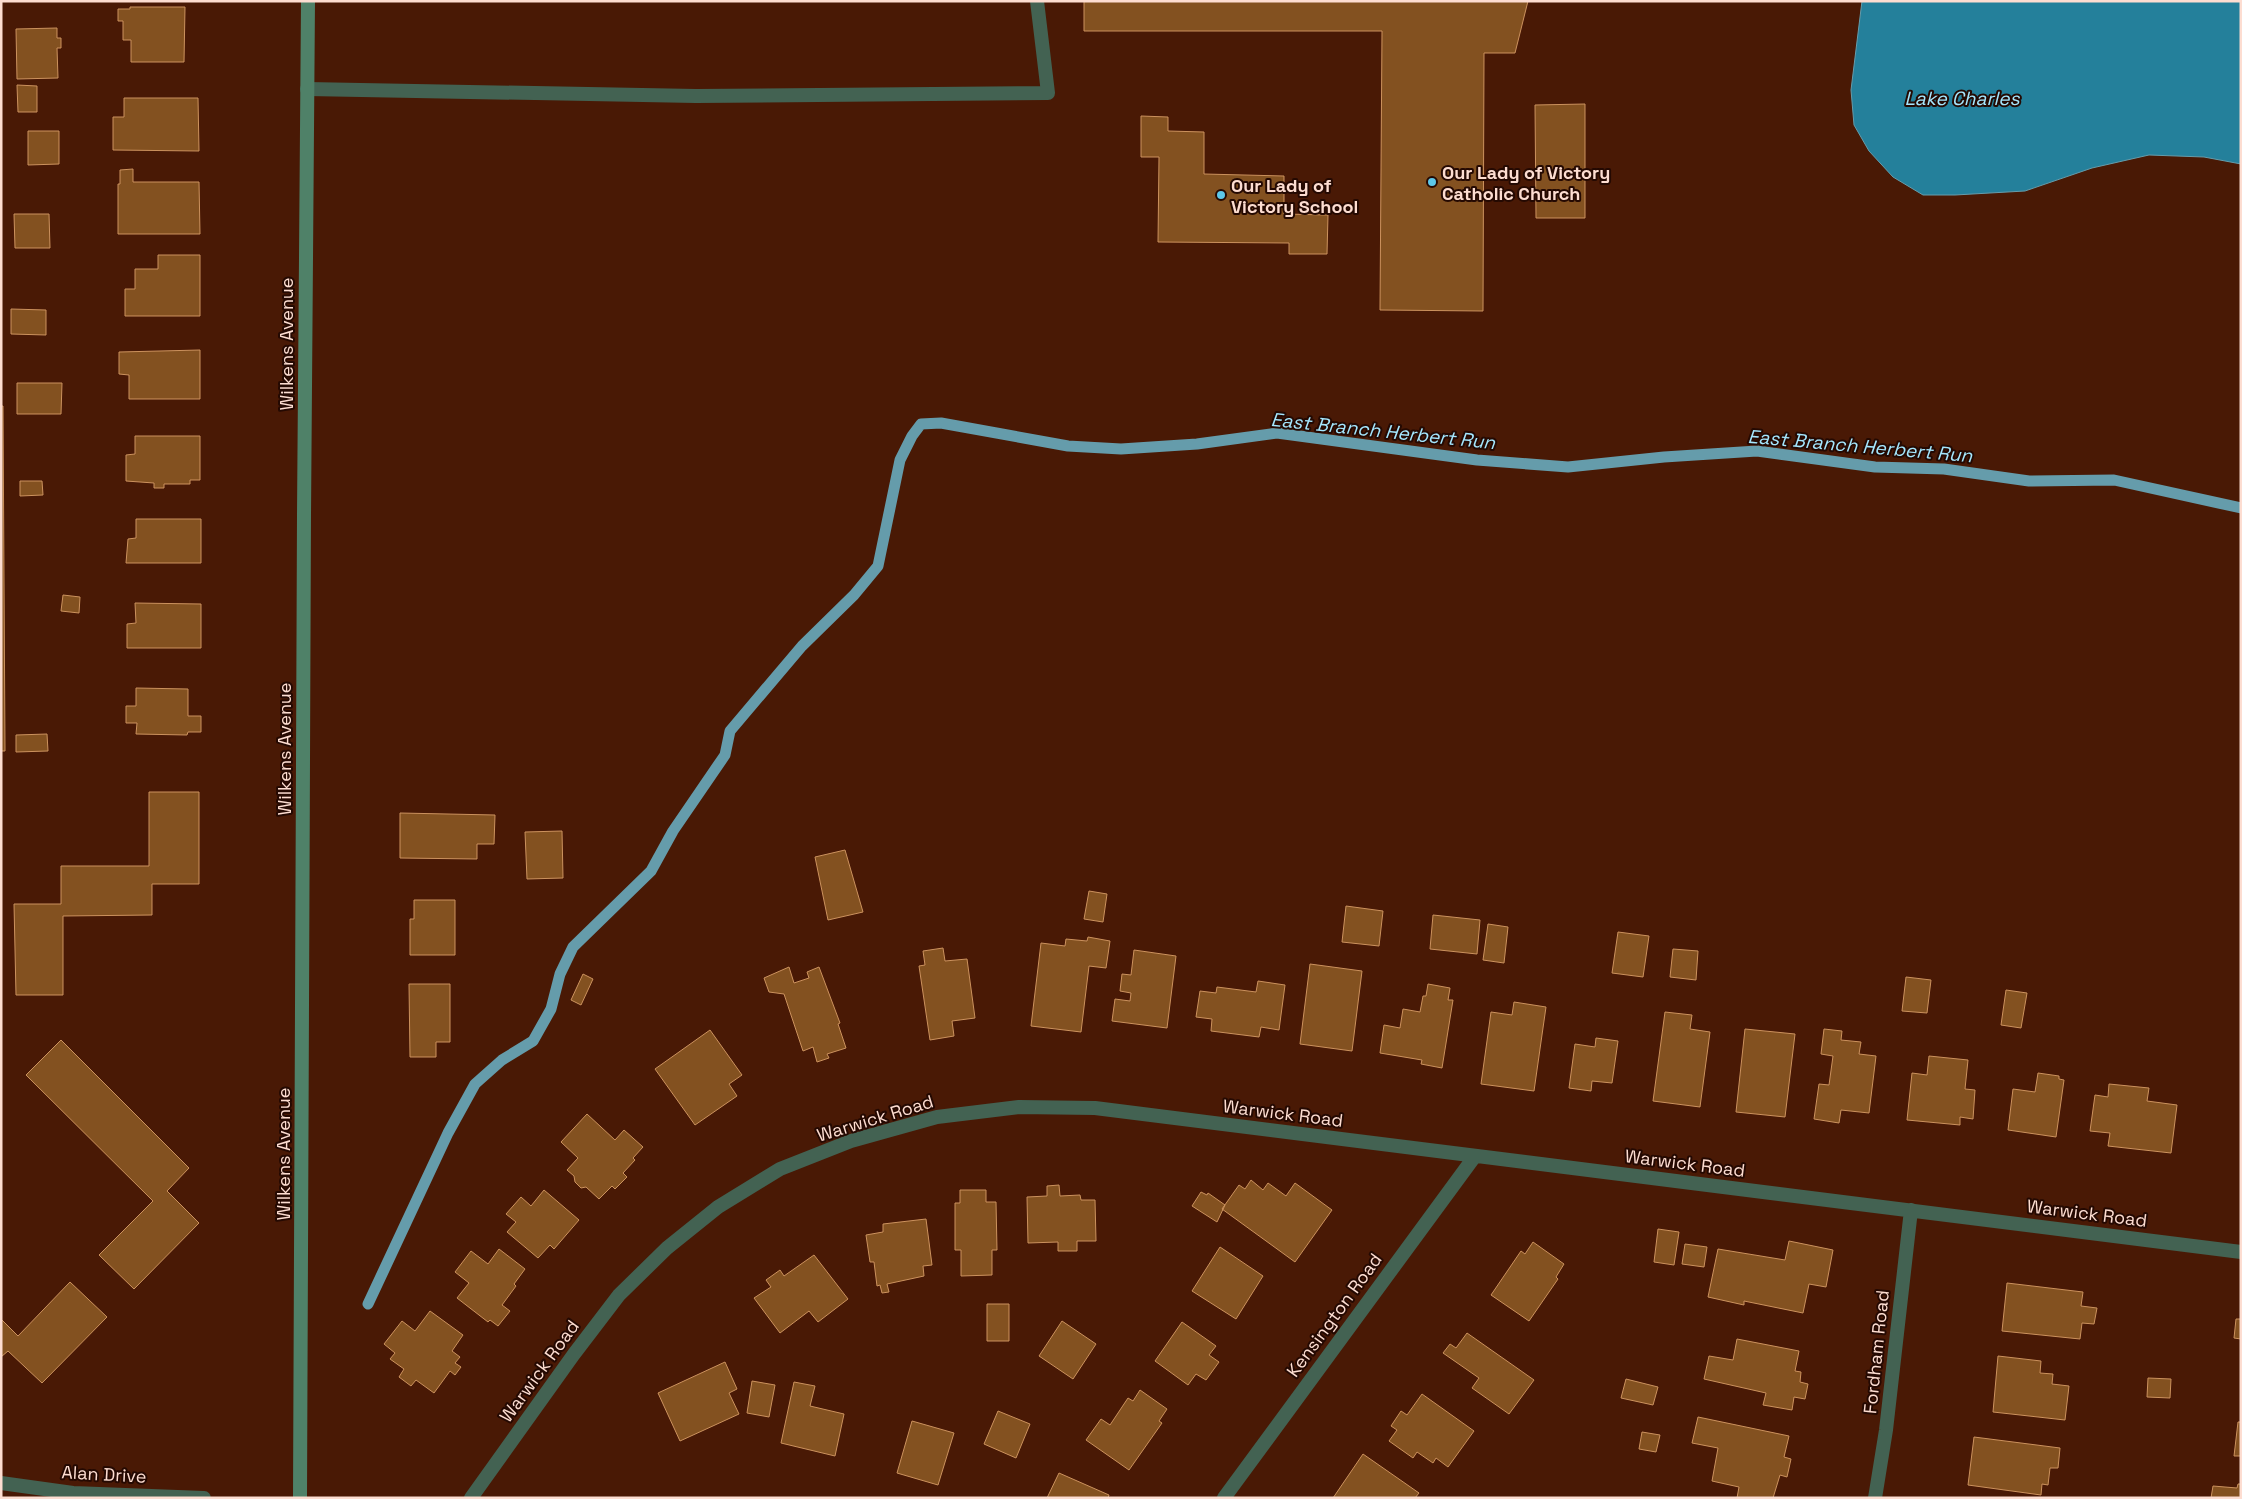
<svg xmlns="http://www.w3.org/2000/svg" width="2242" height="1499" font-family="'Space Grotesk',sans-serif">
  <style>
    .water { fill: #24809b; stroke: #659cab }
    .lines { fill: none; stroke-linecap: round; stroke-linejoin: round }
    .stream { stroke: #659cab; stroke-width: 11 }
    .building { fill: #835120; stroke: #cc925e }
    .service { stroke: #436252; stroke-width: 14 }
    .minor { stroke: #436252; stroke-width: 14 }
    .secondary { stroke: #4f8168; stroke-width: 14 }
    .poi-dot { fill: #5dc7e8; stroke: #240902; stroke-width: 2 }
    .labels { text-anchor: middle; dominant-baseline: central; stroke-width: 4; stroke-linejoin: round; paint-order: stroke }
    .poi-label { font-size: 18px; font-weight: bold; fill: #fdddd1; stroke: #240902; text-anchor: start }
    .street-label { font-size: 18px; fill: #fdddd1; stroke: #240902 }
    .water-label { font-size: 19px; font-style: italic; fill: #a5e7fe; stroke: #240902 }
  </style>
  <rect width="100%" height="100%" fill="#491905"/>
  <path class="water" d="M1862,1H2241V164L2204,157L2149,155L2092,168L2025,191L1955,195H1923L1893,177L1869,151L1854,125L1851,90Z"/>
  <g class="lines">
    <path class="stream" d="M368,1304L448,1133L475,1084L502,1060L533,1041L551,1009L560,974L573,947L651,871L673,831L725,755L730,731L802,646L854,595L878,566L900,460L912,436L921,424L941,423L1068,446L1121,449L1197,444L1277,433L1477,460L1568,467L1664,457L1757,451L1875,467L1944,469L2029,481L2114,480L2241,508"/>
  </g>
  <path class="building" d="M1084,1H1528L1515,53H1484L1483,311L1380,310L1382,31H1084Z
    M130,7H185L184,62H131V40H123V21H118V9H130Z
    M57,28V38H61V48H57L58,78L17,79L16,29Z
    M17,85L37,86V112H18Z
    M124,98H198L199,151L113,150V117H124Z
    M1585,104V218H1536L1535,105Z
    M1141,116L1168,117V131L1204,132V174L1284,176V214L1328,215L1327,254H1289V243L1158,242L1159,157H1141Z
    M28,131H59V164L28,165Z
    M133,169V182H199L200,234H118V184H120V170Z
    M14,214H49L50,248H15Z
    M158,255H200V316H125V289H135V269H158Z
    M11,309L46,310V335L11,334Z
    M200,350V399H129V375L119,374V352Z
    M17,383H62L61,414H17Z
    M1,406H3L5,751H1Z
    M135,436H200V480H190V484H164V488H154V483L126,481V455L135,454Z
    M20,481H42L43,495L20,496Z
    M136,519H201V563H126L128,539L136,538Z
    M63,595L80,597L79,613L61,611Z
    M135,603L201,604V648H127V624L136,623Z
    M136,688L188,689V716H201V732H188L187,735L136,734L137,723H126V706H136Z
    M47,734L48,751L16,752V735Z
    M149,792H199V884H152V915L63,916V995H16L14,904H61V866H149Z
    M400,813L495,815L494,844H477V859L400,858Z
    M562,831L563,878L527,879L525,832Z
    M845,850L863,912L828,920L815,857Z
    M1089,891L1107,894L1103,922L1084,919Z
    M414,900H455V955H410V919H414Z
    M1346,906L1383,911L1379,946L1342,942Z
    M1433,915L1480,920L1477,954L1430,949Z
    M1488,924L1508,927L1504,963L1483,960Z
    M1618,932L1649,936L1643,977L1612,973Z
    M1088,937L1110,941L1106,968L1089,966L1081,1032L1031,1026L1041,943L1065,946L1066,939L1087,941Z
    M943,948L945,961L967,959L975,1018L952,1021L954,1036L930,1040L919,966L925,965L923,951Z
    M1673,949L1698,951L1696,980L1670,977Z
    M1134,950L1176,956L1167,1028L1112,1021L1115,999L1130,1001L1131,993L1120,991L1122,974L1131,975Z
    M1310,964L1362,971L1352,1051L1300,1044Z
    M789,967L794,983L809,978L807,972L819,967L840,1023L838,1024L846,1048L827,1054L829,1058L817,1062L813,1047L803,1051L784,994L769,992L764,978Z
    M583,974L593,979L581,1005L571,1000Z
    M1906,977L1931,980L1927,1013L1902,1011Z
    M1258,981L1285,985L1279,1030L1261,1027L1259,1037L1211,1031L1212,1019L1196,1017L1200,991L1216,993L1217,987L1256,992Z
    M409,984H450V1042H436V1057H410Z
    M1428,984L1450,988L1448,1000H1453L1442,1068L1421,1064L1422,1060L1380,1053L1384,1025L1400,1028L1403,1009L1420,1012L1423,996H1426Z
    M2006,990L2027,993L2021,1028L2001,1025Z
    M1514,1002L1546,1007L1534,1091L1481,1084L1491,1012L1512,1015Z
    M1665,1012L1692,1015L1690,1029L1710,1032L1700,1107L1653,1101Z
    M1745,1029L1795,1034L1785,1117L1736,1112Z
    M1824,1029L1842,1031L1841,1040L1861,1042L1859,1054L1876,1056L1869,1113L1841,1110L1839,1123L1814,1119L1819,1084L1829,1085L1833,1056L1821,1054Z
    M710,1030L742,1075L729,1084L737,1096L695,1125L655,1069Z
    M1596,1038L1618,1041L1612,1083L1592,1081L1591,1091L1569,1088L1575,1044L1595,1047Z
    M61,1040L189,1168L167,1191L199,1223L134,1289L99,1255L153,1201L26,1075Z
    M1929,1056L1968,1060L1965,1089L1975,1090L1973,1119L1960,1117V1125L1907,1120L1912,1073L1927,1075Z
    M2038,1073L2059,1076V1079L2064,1080L2056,1137L2008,1130L2013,1089L2035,1092Z
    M2109,1084L2149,1088L2147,1101L2177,1105L2171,1153L2108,1146L2110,1133L2090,1131L2095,1095L2108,1097Z
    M587,1114L615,1140L624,1130L643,1147L633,1158L635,1160L623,1173L627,1177L615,1189L612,1186L599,1199L586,1187L581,1188L575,1182L574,1176L567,1170L578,1158L561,1142Z
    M1251,1180L1263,1190L1268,1183L1286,1196L1295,1183L1332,1210L1295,1262L1222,1209L1239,1185L1245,1189Z
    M1059,1185L1060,1196L1080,1195L1081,1200H1095L1096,1241H1077V1251H1058V1242L1028,1243L1027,1197L1047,1196V1186Z
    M544,1190L579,1220L554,1249L550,1245L538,1258L507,1232L516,1222L506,1214L521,1197L531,1206Z
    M960,1190H986V1202H996L997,1250H992V1275L961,1276V1250H955V1203H960Z
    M1201,1192L1207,1195L1208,1193L1225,1205L1217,1222L1192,1206Z
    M926,1219L932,1265L923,1266L924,1276L887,1284L889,1292L882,1293L880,1285L877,1286L874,1262H870L866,1235L883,1232V1224Z
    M1658,1229L1679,1232L1674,1265L1654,1262Z
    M1789,1241L1833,1250L1826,1287L1809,1284L1803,1313L1744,1301V1305L1708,1297L1718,1249L1785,1260Z
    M1533,1242L1564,1264L1556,1277L1558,1279L1529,1321L1491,1295L1521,1251L1525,1254Z
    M1685,1244L1707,1247L1704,1267L1682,1264Z
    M1220,1247L1263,1276L1236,1319L1192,1291Z
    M499,1249L525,1269L514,1284L516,1286L502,1305L510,1311L498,1326L490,1320L488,1322L457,1298L469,1283L455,1272L471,1251L488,1264Z
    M814,1255L848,1299L818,1322L809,1311L780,1333L754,1298L771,1287L766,1280L780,1270L784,1276Z
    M70,1282L107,1317L42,1383L8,1351L1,1357V1319L18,1336Z
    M2007,1283L2083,1292L2081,1306L2097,1308L2094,1324L2082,1323L2080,1339L2002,1331Z
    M987,1304H1009V1341H987Z
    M430,1311L463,1335L452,1351L460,1357L455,1363L461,1367L455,1375L450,1371L434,1393L416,1380L411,1386L399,1377L404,1369L390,1359L395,1353L384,1344L402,1321L415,1331Z
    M2236,1319H2241V1339L2234,1338Z
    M1062,1321L1096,1344L1073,1379L1039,1356Z
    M1182,1322L1216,1346L1209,1355L1219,1362L1206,1380L1196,1374L1188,1385L1155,1361Z
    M1467,1333L1534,1380L1509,1414L1472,1388L1479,1378L1443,1353L1450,1344L1456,1348Z
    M1737,1339L1799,1351L1795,1371L1801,1372L1800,1382L1808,1384L1805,1399L1794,1397L1792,1410L1763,1405L1766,1393L1704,1379L1709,1356L1733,1360Z
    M1998,1356L2041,1361L2040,1373L2053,1374L2052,1384L2069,1386L2065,1420L1993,1412Z
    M725,1362L737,1389L729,1393L739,1414L680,1441L658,1393Z
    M2148,1378L2171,1379L2170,1398L2147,1397Z
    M1626,1379L1658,1387L1653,1405L1621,1398Z
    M752,1381L775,1385L769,1417L747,1413Z
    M794,1382L815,1386L810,1406L844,1414L835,1456L781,1443Z
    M1140,1390L1167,1409L1159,1421L1162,1423L1129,1470L1086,1440L1101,1419L1110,1425L1128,1398L1133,1401Z
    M1422,1394L1474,1431L1448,1467L1436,1458L1433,1463L1417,1452L1413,1458L1389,1441L1397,1430L1391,1426L1401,1411L1407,1415Z
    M998,1411L1030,1424L1016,1458L984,1444Z
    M1698,1417L1789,1436L1784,1457L1791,1459L1787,1477L1780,1475L1773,1498H1737L1739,1487L1712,1481L1718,1448L1692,1443Z
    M912,1421L954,1433L938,1485L897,1473Z
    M2238,1422H2241V1456H2234Z
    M1642,1432L1660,1435L1656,1452L1639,1449Z
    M1974,1437L2060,1448L2058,1468H2050L2048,1485L2042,1484L2041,1495L1968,1485Z
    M1363,1454L1419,1493L1415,1498H1333Z
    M1059,1473L1109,1495L1108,1498H1047Z
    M2238,1484H2241V1498H2211L2213,1486L2237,1488Z"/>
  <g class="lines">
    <path class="service" d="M307,89L696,96L1048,93L1037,1"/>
    <path class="minor" d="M1,1483L73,1493L204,1498
      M471,1498L574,1354L619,1295L667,1248L718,1207L780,1169L851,1141L937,1117L1019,1107L1095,1108L2241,1252
      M1224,1498L1475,1156
      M1875,1498L1886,1430L1911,1210"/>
    <path class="secondary" d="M300,1498L304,515L308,1"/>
  </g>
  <g class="poi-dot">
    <circle cx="1432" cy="182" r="5"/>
    <circle cx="1221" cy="195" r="5"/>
  </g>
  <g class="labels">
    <g class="poi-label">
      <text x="1442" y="172">Our Lady of Victory<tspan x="1442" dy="21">Catholic Church</tspan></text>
      <text x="1231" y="185">Our Lady of<tspan x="1231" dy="21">Victory School</tspan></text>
    </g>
    <g class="street-label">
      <text transform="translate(286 344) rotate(-90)">Wilkens Avenue</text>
      <text transform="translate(284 749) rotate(-90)">Wilkens Avenue</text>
      <text transform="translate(1283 1113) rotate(7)">Warwick Road</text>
      <text transform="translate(875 1118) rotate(-17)">Warwick Road</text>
      <text transform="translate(283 1154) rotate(-90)">Wilkens Avenue</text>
      <text transform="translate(1685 1163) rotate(7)">Warwick Road</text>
      <text transform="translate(2087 1213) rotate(7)">Warwick Road</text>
      <text transform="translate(1334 1315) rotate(-54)">Kensington Road</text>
      <text transform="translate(1876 1352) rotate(-84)">Fordham Road</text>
      <text transform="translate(539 1371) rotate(-54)">Warwick Road</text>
      <text transform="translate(104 1474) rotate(3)">Alan Drive</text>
    </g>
    <g class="water-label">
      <text x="1962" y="98">Lake Charles</text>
      <text transform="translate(1383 431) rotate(6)">East Branch Herbert Run</text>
      <text transform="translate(1860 446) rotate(5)">East Branch Herbert Run</text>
    </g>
  </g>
  <rect width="2242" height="1499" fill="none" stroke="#fdddd1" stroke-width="5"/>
</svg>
